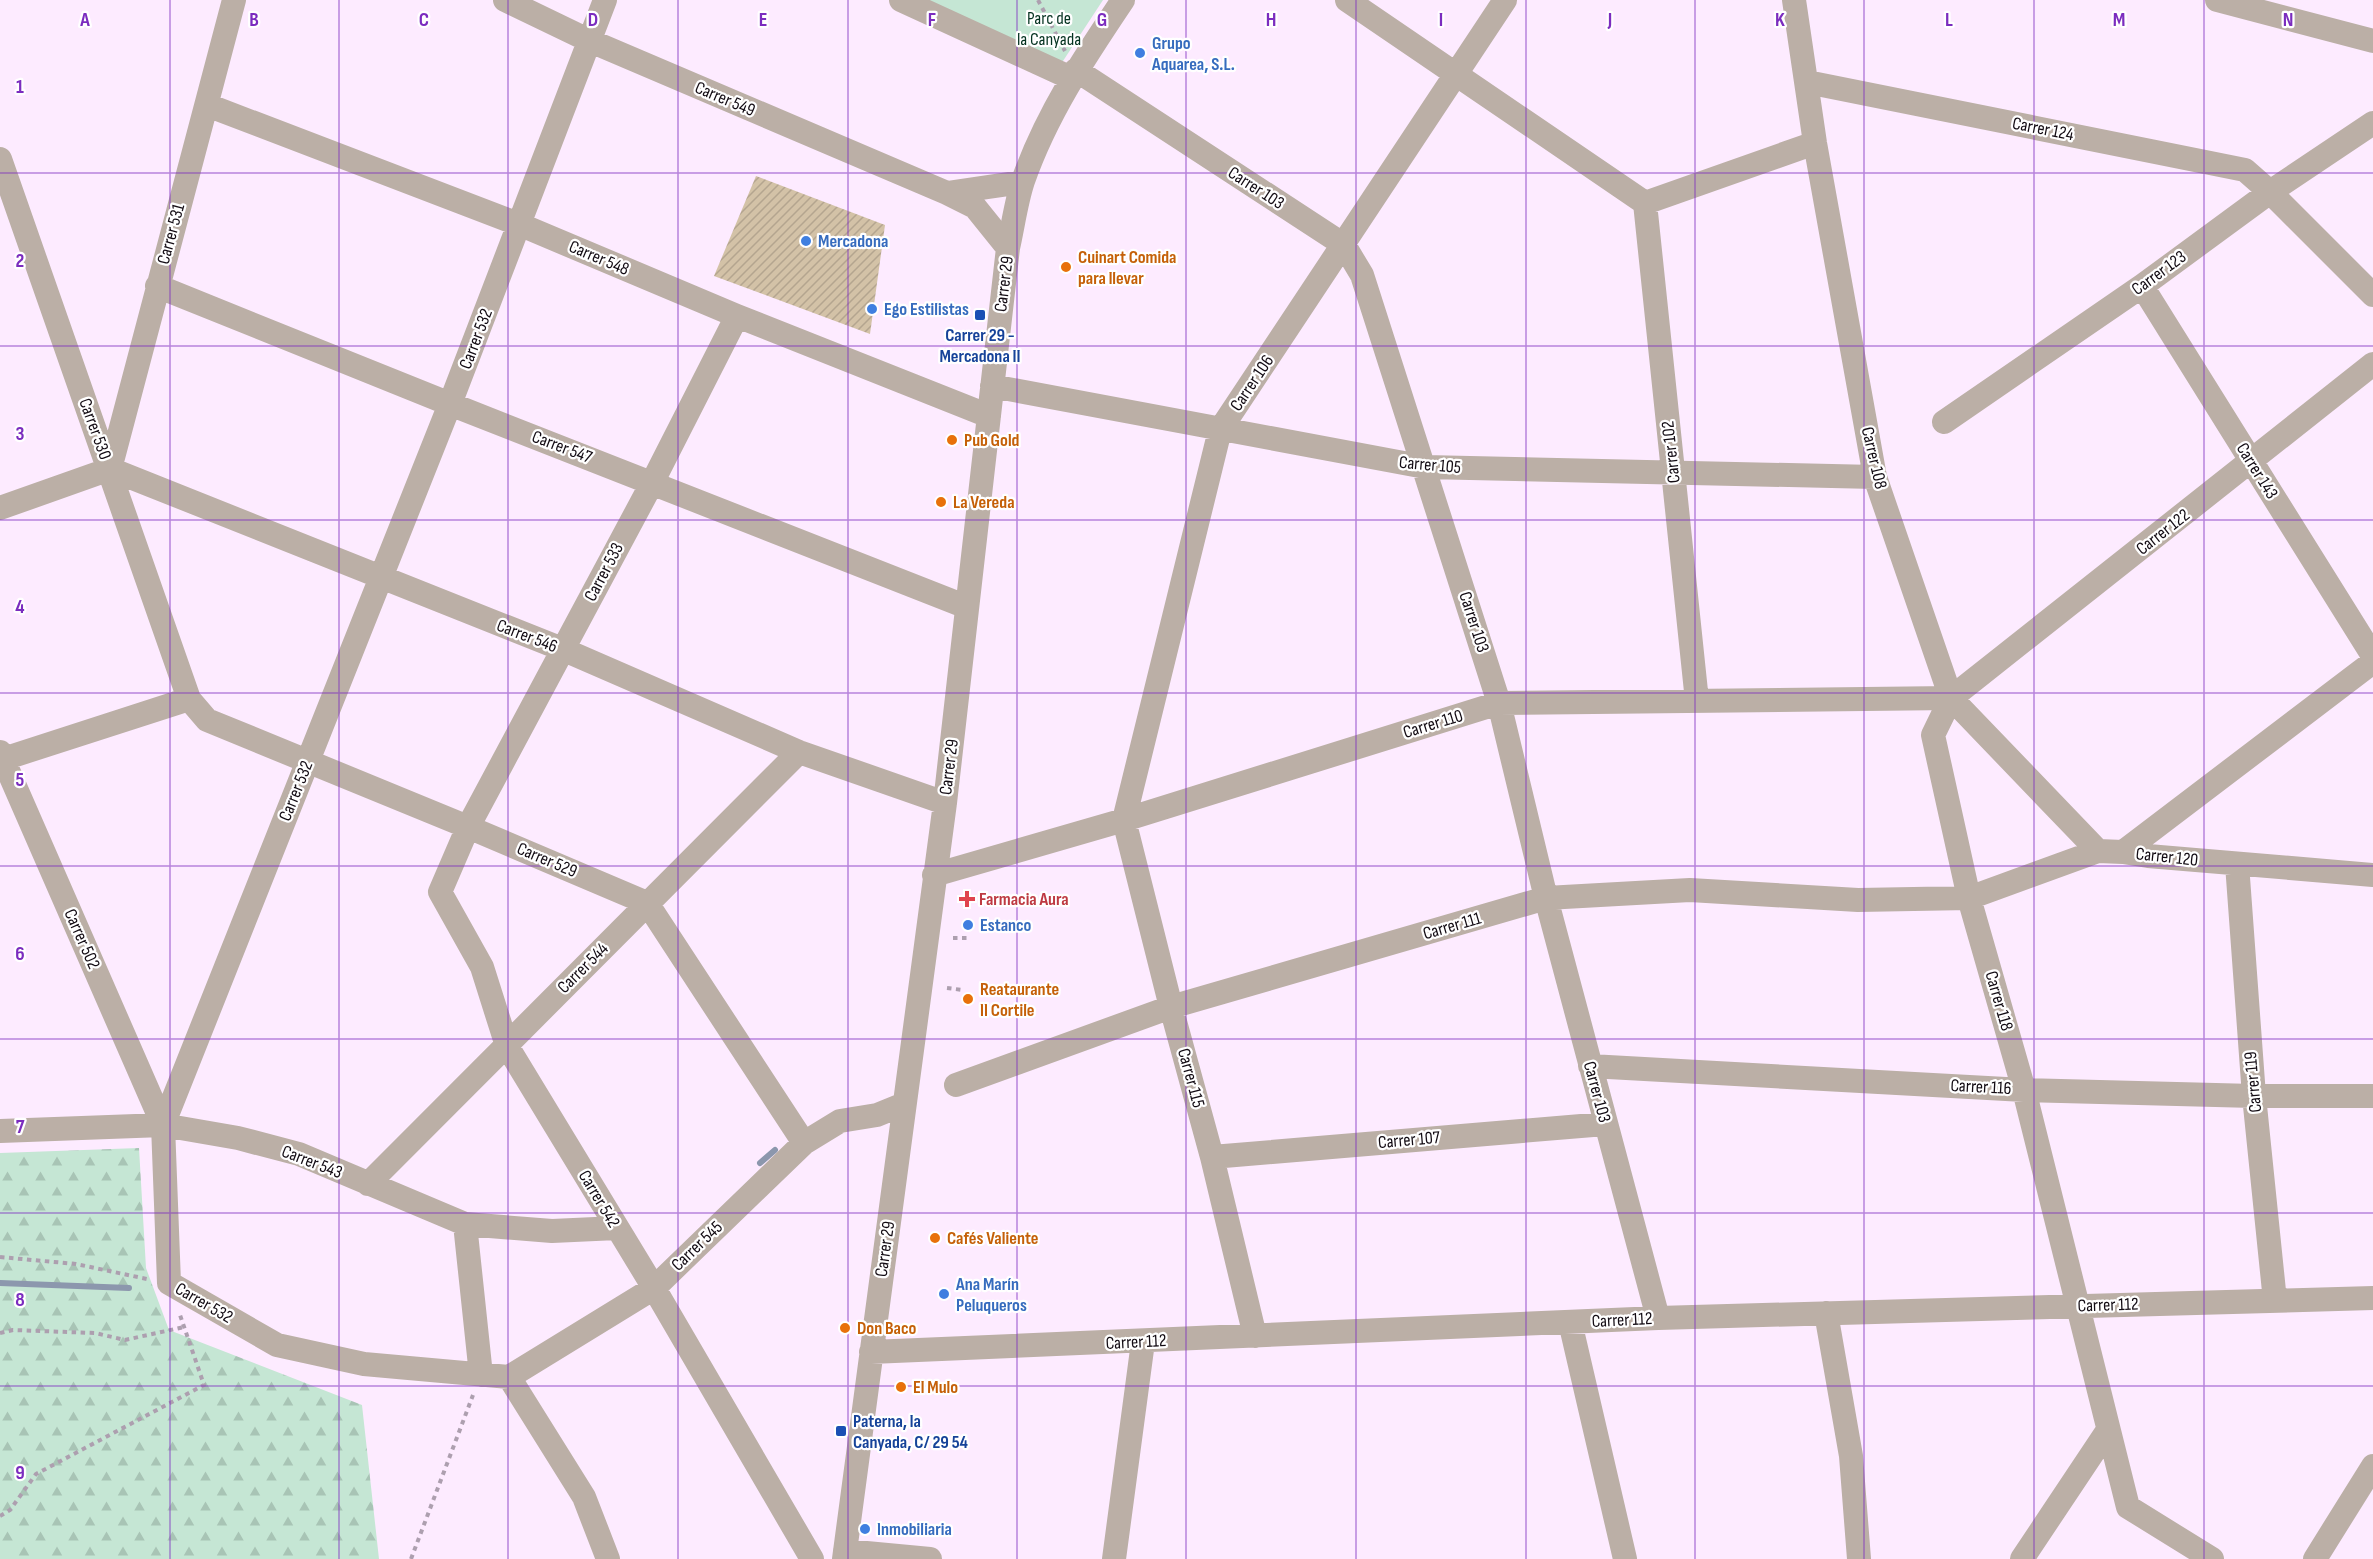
<svg xmlns="http://www.w3.org/2000/svg" width="2373" height="1559" font-family="'Sofia Sans Condensed',sans-serif">
  <style>
    .forest { fill: url(#forest-firs) }
    .green { fill: #c5e6d4 }
    .lines { fill: none; stroke-linecap: round; stroke-linejoin: round }
    .stream { stroke: #8c97ad; stroke-width: 6 }
    .building { fill: url(#building-hatch) }
    .path { stroke: #ad9faf; stroke-width: 4; stroke-dasharray: 4.5 4.5; stroke-linecap: butt }
    .minor { stroke: #bbafa6; stroke-width: 24 }
    .grid { fill: none; stroke: #7b2cbf; stroke-width: 1.5; stroke-opacity: 0.55 }
    .shop-dot { fill: #3f7fe0; stroke: #fff; stroke-width: 2 }
    .food-dot { fill: #e8710a; stroke: #fff; stroke-width: 2 }
    .transit-dot { fill: #1a4fb4; stroke: #fff; stroke-width: 2 }
    .health-dot { fill: #e0444e; stroke: #fff; stroke-width: 2 }
    .labels { text-anchor: middle; dominant-baseline: central; stroke-width: 4.5; stroke-linejoin: round; paint-order: stroke }
    .park-label { font-size: 18px; fill: #043220; stroke: #fff }
    .shop-label { font-size: 18px; font-weight: bold; fill: #366cbe; stroke: #fff; text-anchor: start }
    .street-label { font-size: 18px; fill: #120b13; stroke: #fff }
    .food-label { font-size: 18px; font-weight: bold; fill: #c56008; stroke: #fff; text-anchor: start }
    .transit-label { font-size: 18px; font-weight: bold; fill: #164399; stroke: #fff }
    .health-label { font-size: 18px; font-weight: bold; fill: #be3a42; stroke: #fff; text-anchor: start }
    .grid-label { font-size: 20px; text-anchor: middle; font-weight: bold; fill: #7b2cbf; stroke: #fff; stroke-width: 4.5; stroke-linejoin: round; paint-order: stroke }
  </style>
  <defs>
    <pattern id="forest-firs" width="22" height="20" patternUnits="userSpaceOnUse" patternTransform="scale(1.5)"><rect width="22" height="20" fill="#c5e6d4"/><path d="M5 1l3.5 6h-7zM16 11l3.5 6h-7z" fill="#a8c4b5"/></pattern>
    <pattern id="building-hatch" width="6" height="6" patternUnits="userSpaceOnUse" patternTransform="scale(1.5)"><rect width="6" height="6" fill="#d3c2a7"/><path d="M-1 1l2-2M0 6l6-6M5 7l2-2" fill="none" stroke="#b4a58f"/></pattern>
  </defs>
  <rect width="100%" height="100%" fill="#fdebff"/>
  <path class="forest" d="M139,1148L146,1268L169,1330L362,1405L379,1559H0V1153Z"/>
  <path class="green" d="M908,0H1103L1061,64Z"/>
  <g class="lines">
    <path class="stream" d="M760,1163L775,1150
      M0,1283L129,1288"/>
  </g>
  <path class="building" d="M756,176L885,225L870,334L714,276Z"/>
  <g class="lines">
    <path class="path" d="M1038,0L1065,51
      M953,938H968
      M947,988L963,990
      M0,1257L76,1264L147,1279
      M0,1333L13,1330L95,1333L125,1340L184,1327
      M0,1516L10,1510L36,1474L204,1385L180,1315
      M411,1559L473,1395"/>
    <path class="minor" d="M505,0L588,40L947,193L975,207L1008,248
      M605,0L450,404L163,1125L169,1283L277,1345L364,1364L509,1377L654,1288L804,1143L840,1121L877,1115L904,1104
      M901,0L1071,78
      M1347,0L1645,203L1815,143
      M1794,0L1815,143L1875,477L1951,698L2098,851
      M2217,0L2373,41
      M1076,70L1344,245L1362,275L1499,703L1546,898L1658,1318
      M1807,82L2245,170L2270,192L2373,295
      M207,105L521,225L737,316L989,416
      M0,159L189,699L207,720L468,827L647,903L804,1143
      M947,193L1022,182
      M1645,203L1697,701
      M157,286L450,404L967,607
      M2142,286L2373,656
      M737,316L652,483L468,827L440,892L482,967L507,1046L654,1288L812,1559
      M992,386L1425,467L1875,477
      M1944,422L2142,286L2270,192L2373,123
      M110,469L562,649L799,752L945,803
      M110,469L234,0
      M0,508L110,469
      M0,752L163,1125
      M0,760L189,699
      M2123,852L2373,662
      M2237,864L2254,1096L2275,1301
      M934,875L1124,820L1499,703L1951,698
      M1590,1066L2024,1090L2254,1096H2373
      M956,1085L1171,1007L1546,898L1690,890L1858,900L1969,898L2098,851L2123,852L2148,856L2373,875
      M0,1131L163,1125L238,1138L299,1154L465,1224L552,1231L617,1228
      M1212,1157L1605,1124
      M368,1184L799,752
      M465,1224L481,1375
      M1826,1313L1851,1456L1859,1559
      M1570,1322L1625,1559
      M1255,1336L1212,1157L1171,1007L1124,820L1220,430L1505,0
      M871,1352L1658,1318L2373,1298
      M509,1377L584,1497L608,1559
      M845,1551L930,1559
      M844,1559L945,803L1008,248C1013,226 1016,202 1023,181C1046,115 1084,58 1123,0
      M1114,1559L1143,1342
      M2022,1559L2108,1430
      M2212,1559L2128,1507L2024,1090L1969,898L1933,735L1951,698L2373,364
      M2315,1559L2373,1466"/>
  </g>
  <path class="grid" d="M170,0V1559M339,0V1559M508,0V1559M678,0V1559M848,0V1559M1017,0V1559M1186,0V1559M1356,0V1559M1526,0V1559M1695,0V1559M1864,0V1559M2034,0V1559M2204,0V1559M0,173H2373M0,346H2373M0,520H2373M0,693H2373M0,866H2373M0,1039H2373M0,1213H2373M0,1386H2373"/>
  <g class="shop-dot">
    <circle cx="1140" cy="53" r="6"/>
    <circle cx="806" cy="241" r="6"/>
    <circle cx="872" cy="309" r="6"/>
    <circle cx="968" cy="925" r="6"/>
    <circle cx="944" cy="1294" r="6"/>
    <circle cx="865" cy="1529" r="6"/>
  </g>
  <g class="food-dot">
    <circle cx="1066" cy="267" r="6"/>
    <circle cx="952" cy="440" r="6"/>
    <circle cx="941" cy="502" r="6"/>
    <circle cx="968" cy="999" r="6"/>
    <circle cx="935" cy="1238" r="6"/>
    <circle cx="845" cy="1328" r="6"/>
    <circle cx="901" cy="1387" r="6"/>
  </g>
  <g class="transit-dot">
    <rect x="974" y="309" width="12" height="12" rx="3"/>
    <rect x="835" y="1425" width="12" height="12" rx="3"/>
  </g>
  <path class="health-dot" d="M964 890h6v6h6v6h-6v6h-6v-6h-6v-6h6z"/>
  <g class="labels">
    <g class="park-label">
      <text x="1049" y="18">Parc de<tspan x="1049" dy="21">la Canyada</tspan></text>
    </g>
    <g class="shop-label">
      <text x="1152" y="43">Grupo<tspan x="1152" dy="21">Aquarea, S.L.</tspan></text>
      <text x="818" y="241">Mercadona</text>
      <text x="884" y="309">Ego Estilistas</text>
      <text x="980" y="925">Estanco</text>
      <text x="956" y="1284">Ana Marín<tspan x="956" dy="21">Peluqueros</tspan></text>
      <text x="877" y="1529">Inmobiliaria</text>
    </g>
    <g class="street-label">
      <text transform="translate(725 99) rotate(23)">Carrer 549</text>
      <text transform="translate(2043 129) rotate(11)">Carrer 124</text>
      <text transform="translate(1256 188) rotate(33)">Carrer 103</text>
      <text transform="translate(171 234) rotate(-75)">Carrer 531</text>
      <text transform="translate(599 258) rotate(23)">Carrer 548</text>
      <text transform="translate(2159 273) rotate(-36)">Carrer 123</text>
      <text transform="translate(1004 284) rotate(-83)">Carrer 29</text>
      <text transform="translate(476 339) rotate(-69)">Carrer 532</text>
      <text transform="translate(1252 383) rotate(-56)">Carrer 106</text>
      <text transform="translate(95 429) rotate(70)">Carrer 530</text>
      <text transform="translate(562 447) rotate(21)">Carrer 547</text>
      <text transform="translate(1671 452) rotate(-96)">Carrer 102</text>
      <text transform="translate(1874 458) rotate(77)">Carrer 108</text>
      <text transform="translate(1430 465) rotate(5)">Carrer 105</text>
      <text transform="translate(2257 471) rotate(58)">Carrer 143</text>
      <text transform="translate(2163 532) rotate(-38)">Carrer 122</text>
      <text transform="translate(604 572) rotate(-62)">Carrer 533</text>
      <text transform="translate(1474 622) rotate(72)">Carrer 103</text>
      <text transform="translate(527 636) rotate(21)">Carrer 546</text>
      <text transform="translate(1433 724) rotate(-17)">Carrer 110</text>
      <text transform="translate(949 767) rotate(-83)">Carrer 29</text>
      <text transform="translate(296 791) rotate(-68)">Carrer 532</text>
      <text transform="translate(2167 857) rotate(6)">Carrer 120</text>
      <text transform="translate(547 860) rotate(23)">Carrer 529</text>
      <text transform="translate(1452 926) rotate(-16)">Carrer 111</text>
      <text transform="translate(82 939) rotate(66)">Carrer 502</text>
      <text transform="translate(583 968) rotate(-45)">Carrer 544</text>
      <text transform="translate(1999 1001) rotate(74)">Carrer 118</text>
      <text transform="translate(1191 1078) rotate(75)">Carrer 115</text>
      <text transform="translate(2253 1082) rotate(-95)">Carrer 119</text>
      <text transform="translate(1981 1087) rotate(3)">Carrer 116</text>
      <text transform="translate(1597 1092) rotate(75)">Carrer 103</text>
      <text transform="translate(1409 1140) rotate(-5)">Carrer 107</text>
      <text transform="translate(312 1162) rotate(21)">Carrer 543</text>
      <text transform="translate(599 1199) rotate(59)">Carrer 542</text>
      <text transform="translate(697 1246) rotate(-44)">Carrer 545</text>
      <text transform="translate(885 1249) rotate(-82)">Carrer 29</text>
      <text transform="translate(204 1303) rotate(30)">Carrer 532</text>
      <text transform="translate(2108 1305) rotate(-2)">Carrer 112</text>
      <text transform="translate(1622 1320) rotate(-3)">Carrer 112</text>
      <text transform="translate(1136 1342) rotate(-3)">Carrer 112</text>
    </g>
    <g class="food-label">
      <text x="1078" y="257">Cuinart Comida<tspan x="1078" dy="21">para llevar</tspan></text>
      <text x="964" y="440">Pub Gold</text>
      <text x="953" y="502">La Vereda</text>
      <text x="980" y="989">Reataurante<tspan x="980" dy="21">II Cortile</tspan></text>
      <text x="947" y="1238">Cafés Valiente</text>
      <text x="857" y="1328">Don Baco</text>
      <text x="913" y="1387">El Mulo</text>
    </g>
    <g class="transit-label">
      <text x="980" y="335">Carrer 29 -<tspan x="980" dy="21">Mercadona II</tspan></text>
      <text x="853" y="1421" text-anchor="start">Paterna, la<tspan x="853" dy="21">Canyada, C/ 29 54</tspan></text>
    </g>
    <g class="health-label">
      <text x="979" y="899">Farmacia Aura</text>
    </g>
  </g>
  <g class="grid-label">
    <text x="85" y="26">A</text>
    <text x="254" y="26">B</text>
    <text x="424" y="26">C</text>
    <text x="593" y="26">D</text>
    <text x="763" y="26">E</text>
    <text x="932" y="26">F</text>
    <text x="1102" y="26">G</text>
    <text x="1271" y="26">H</text>
    <text x="1441" y="26">I</text>
    <text x="1610" y="26">J</text>
    <text x="1780" y="26">K</text>
    <text x="1949" y="26">L</text>
    <text x="2119" y="26">M</text>
    <text x="2288" y="26">N</text>
    <text x="20" y="93">1</text>
    <text x="20" y="267">2</text>
    <text x="20" y="440">3</text>
    <text x="20" y="613">4</text>
    <text x="20" y="786">5</text>
    <text x="20" y="960">6</text>
    <text x="20" y="1133">7</text>
    <text x="20" y="1306">8</text>
    <text x="20" y="1479">9</text>
  </g>
</svg>
